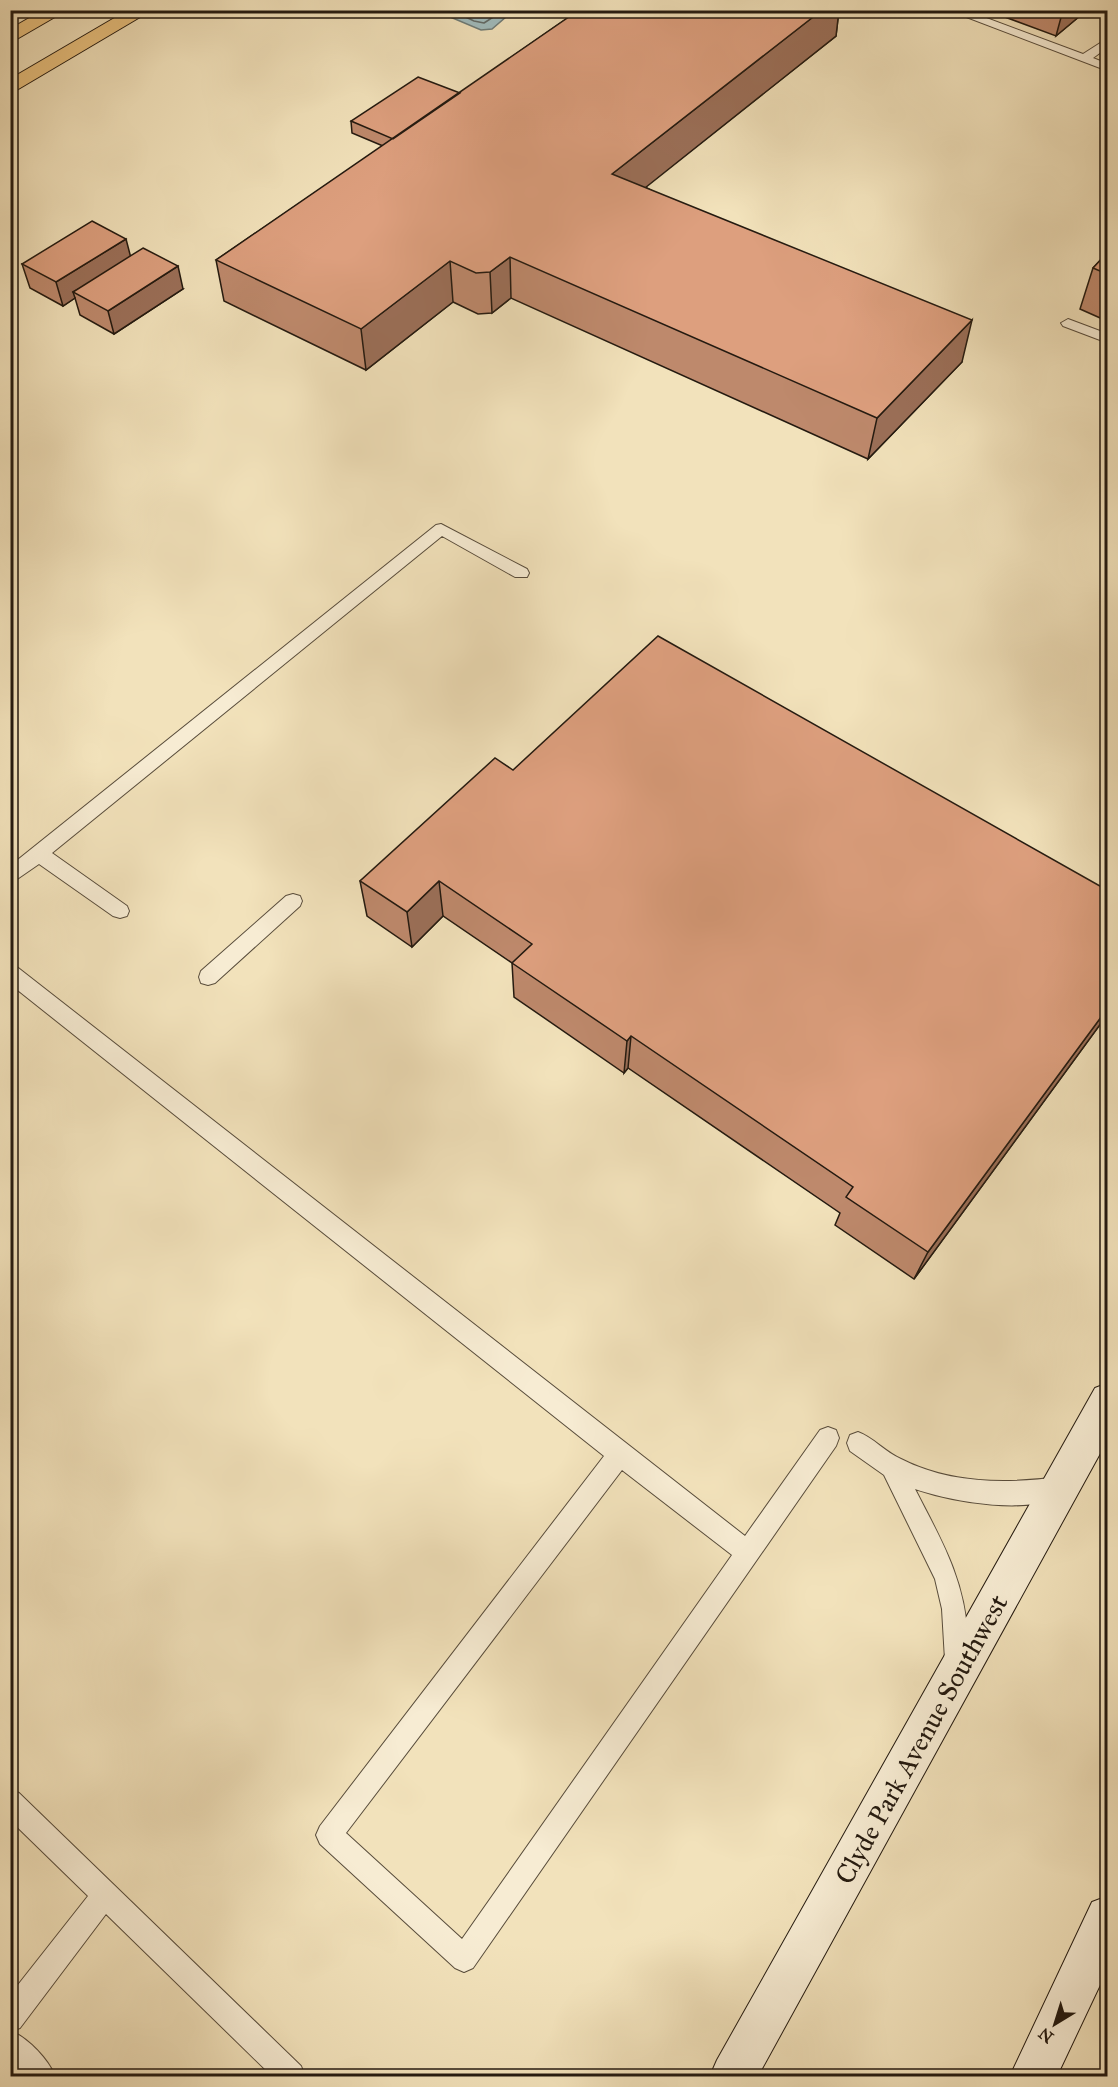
<svg xmlns="http://www.w3.org/2000/svg" width="1118" height="2087" font-family="'IM FELL Great Primer',serif">
  <style>
    .water { fill: #a0bbbc; stroke: #6e7b77; stroke-width: 1.5 }
    .lines { fill: none; stroke-linecap: round; stroke-linejoin: round }
    .shore { stroke: #626a66; stroke-width: 1.5 }
    .lane-casing { stroke: #584c3b; stroke-width: 2 }
    .secondary-casing { stroke: #241a10; stroke-width: 2 }
    .highway-casing { stroke: #241a10; stroke-width: 2 }
    .lane { fill: #f7ecd3; fill-rule: evenodd }
    .secondary { fill: #f7ecd3; fill-rule: evenodd }
    .highway { fill: #e9c17e; fill-rule: evenodd }
    .wall { fill: #be896c; stroke: #241a10; stroke-width: 1.5 }
    .shaded-wall { fill: #9b6f58; stroke: #241a10; stroke-width: 1.5 }
    .building { fill: #dd9f7e; stroke: #241a10; stroke-width: 1.5 }
    .labels { text-anchor: middle; dominant-baseline: central; stroke-width: 5; stroke-linejoin: round; paint-order: stroke }
    .near-street-label { font-size: 27px; fill: #241a10; stroke: #f7ecd3 }
  </style>
  <rect width="100%" height="100%" fill="#f2e2bb"/>
  <filter id="stains"><feTurbulence type="fractalNoise" baseFrequency=".00333" numOctaves="4"/><feColorMatrix values="0 0 0 0 .2 0 0 0 0 .09 0 0 0 0 .02 0 0 0 .5 -.17"/></filter>
  <radialGradient id="worn" r=".72"><stop offset=".6" stop-color="#630" stop-opacity="0"/><stop offset="1" stop-color="#630" stop-opacity=".3"/></radialGradient>
  <path class="water" d="M436,11H513L492,29L481,30Z"/>
  <g class="lines">
    <path class="shore" d="M451,10L474,21L484,23L504,10"/>
    <g class="lane-casing">
      <path id="lane" d="M948,10H965L1083,54L1108,38V47L1093,58L1108,64V71Z
        M1068,319L1108,334V343L1063,326L1061,323Z
        M441,524L527,569L529,573L527,577H515L442,536L52,853L127,906L129,911L127,916L120,918L113,916L39,864L10,884V866L436,525Z
        M293,894L300,896L302,901L300,906L215,983L208,985L201,983L199,977L201,971L286,896Z
        M10,965L17,967L745,1536L820,1430L828,1427L836,1430L839,1438L836,1446L473,1968L464,1972L455,1968L320,1844L316,1835L320,1826L604,1456L10,984ZM622,1470L732,1555L462,1939L346,1833Z
        M858,1432C874,1438 885,1452 901,1459C950,1484 1006,1484 1059,1477L1067,1480L1070,1488L1067,1496C1025,1514 957,1503 915,1489C941,1540 964,1577 968,1637C968,1648 970,1658 966,1669L957,1672L948,1669L945,1660L942,1609L935,1579L884,1475L850,1451L847,1443L850,1435Z
        M10,1789L19,1793L301,2066L305,2076H272L106,1914L20,2028L11,2031C28,2038 48,2059 55,2076H22L10,2064V1995L88,1896L10,1820Z"/>
    </g>
    <g class="secondary-casing">
      <path id="secondary" d="M1108,1383V1439L758,2076H710L717,2060L1095,1388Z
        M1108,1896V1968L1057,2076H1010L1092,1902Z"/>
    </g>
    <g class="highway-casing">
      <path id="highway" d="M43,10H67L10,43V29Z
        M128,10H152L10,94V79Z"/>
    </g>
    <use href="#lane" class="lane"/>
    <use href="#secondary" class="secondary"/>
    <use href="#highway" class="highway"/>
  </g>
  <path class="wall" d="M338,10H367L355,17Z
    M579,10H839L836,36L645,187L962,362L868,459L511,298L492,313L478,314L453,302L366,370L224,301L216,260L383,146L352,133L351,121L460,93Z
    M986,10H1087L1056,36Z
    M1107,253V321L1080,309L1093,268Z
    M22,264L183,289L114,334L80,315L75,298L63,306L30,288Z
    M513,770L1107,1015L914,1279L835,1225L840,1213L628,1068L624,1073L514,997L512,963L443,916L412,947L367,916L360,881Z"/>
  <path class="shaded-wall" d="M355,10H367L355,17Z
    M822,10H839L836,36L611,215L612,174Z
    M1063,10H1087L1056,36Z
    M126,239L132,262L73,292L75,298L63,306L56,282Z
    M510,257L511,298L492,313L490,272Z
    M450,261L453,302L366,370L361,329Z
    M178,266L183,289L114,334L108,311Z
    M972,320L962,362L868,459L877,418Z
    M439,881L443,916L412,947L407,912Z
    M1107,1009V1015L914,1279L928,1252Z
    M631,1036L628,1068L624,1073L627,1041Z"/>
  <path class="building" d="M579,10H822L612,174L972,320L877,418L510,257L490,272L476,273L450,261L361,329L216,260Z
    M418,77L460,93L393,139L351,121Z
    M92,221L126,239L56,282L22,264Z
    M143,248L178,266L108,311L73,292Z
    M1107,253V274L1093,268Z
    M658,636L1107,890V1009L928,1252L846,1197L853,1187L631,1036L627,1041L512,963L532,944L439,881L407,912L360,881L495,758L513,770Z"/>
  <g class="labels">
    <g class="near-street-label">
      <text transform="translate(921 1739) rotate(-61)">Clyde Park Avenue Southwest</text>
    </g>
  </g>
  <rect width="1118" height="2087" fill="none" stroke="#f2e2bb" stroke-width="36"/>
  <rect x="12" y="12" width="1094" height="2063" fill="none" stroke="#241a10" stroke-width="3"/>
  <rect x="18" y="18" width="1082" height="2051" fill="none" stroke="#241a10" stroke-width="1.5"/>
  <g transform="translate(1055 2024) rotate(218)" stroke="#f7ecd3" stroke-width="4.5" paint-order="stroke">
  <path d="M0-4.5L10 22L0 15L-10 22Z" fill="#241a10"/>
  <text y="-9" font-size="16" font-weight="bold" text-anchor="middle" fill="#241a10">N</text>
  </g>
  <rect width="100%" height="100%" filter="url(#stains)"/>
  <rect width="100%" height="100%" fill="url(#worn)"/>
</svg>
